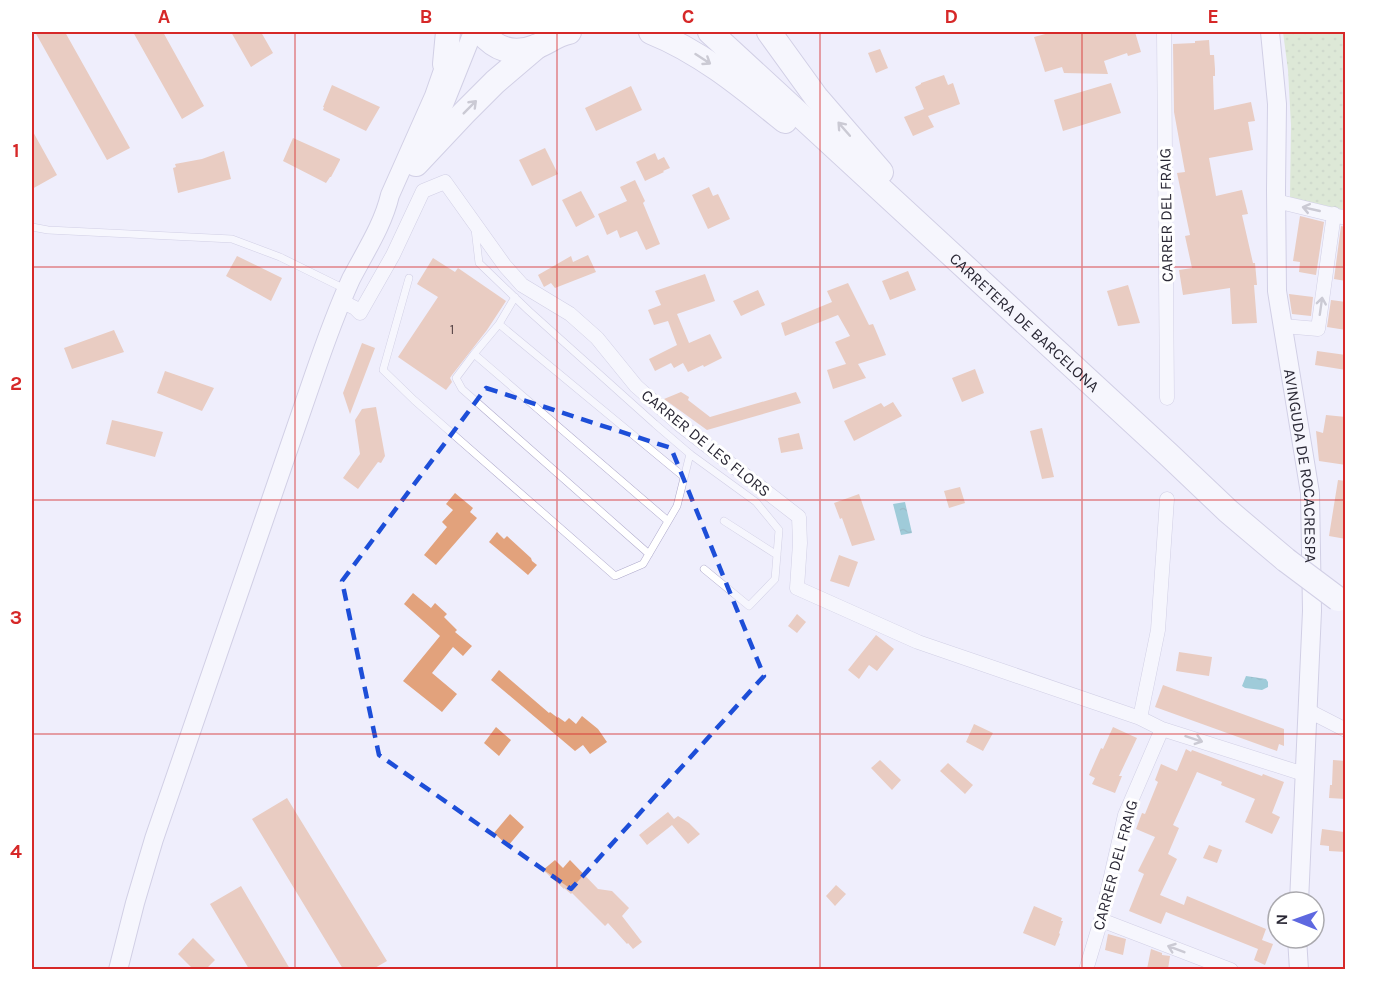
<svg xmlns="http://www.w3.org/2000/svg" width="1377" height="1001" font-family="Karla,sans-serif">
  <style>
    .grass { fill: url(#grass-dots) }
    .water { fill: url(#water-ripples) }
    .building { fill: #e2a27c }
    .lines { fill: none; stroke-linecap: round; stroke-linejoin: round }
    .lane-casing { stroke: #aea9cb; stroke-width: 8 }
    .street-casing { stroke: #aea9cb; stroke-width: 15 }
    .secondary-casing { stroke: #aea9cb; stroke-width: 20 }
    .highway-casing { stroke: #aea9cb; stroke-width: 26 }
    .lane { stroke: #fff; stroke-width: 7 }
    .street { stroke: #fff; stroke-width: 14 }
    .secondary { stroke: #fff; stroke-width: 18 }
    .highway { stroke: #fff; stroke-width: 24 }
    .highway-bridge-casing { stroke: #aea9cb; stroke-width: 26; stroke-linecap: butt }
    .highway-bridge { stroke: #fff; stroke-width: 24 }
    .oneway { stroke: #9f9ea4 }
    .marked { fill: none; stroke: #1d4ed8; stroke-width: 4.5; stroke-dasharray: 12 8; stroke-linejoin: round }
    .grid { fill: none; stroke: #d62828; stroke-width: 1.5; stroke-opacity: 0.55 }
    .labels { text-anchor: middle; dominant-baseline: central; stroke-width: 6; stroke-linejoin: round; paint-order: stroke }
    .number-label { font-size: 14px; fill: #584647 }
    .street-label { font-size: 16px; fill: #2a2835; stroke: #fff }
    .neatline { fill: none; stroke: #d62828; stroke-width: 2 }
    .grid-label { font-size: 20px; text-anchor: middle; font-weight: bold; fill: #d62828 }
  </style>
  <defs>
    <pattern id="grass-dots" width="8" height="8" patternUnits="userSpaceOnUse" patternTransform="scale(1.5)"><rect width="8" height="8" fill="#c7e0ab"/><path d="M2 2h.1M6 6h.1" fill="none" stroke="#abc094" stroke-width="1.8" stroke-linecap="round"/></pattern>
    <pattern id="water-ripples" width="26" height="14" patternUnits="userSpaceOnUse" patternTransform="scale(1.5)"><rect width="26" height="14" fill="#3ea0af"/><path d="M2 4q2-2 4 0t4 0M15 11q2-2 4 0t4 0" fill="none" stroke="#34828f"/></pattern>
  </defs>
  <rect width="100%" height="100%" fill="#efeefc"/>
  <path class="grass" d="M1283,32H1345V210L1290,198L1291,125L1288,70Z"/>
  <path class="water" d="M905,502L912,533L901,535L893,504Z
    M1246,676L1266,679L1268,682V687L1262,690L1245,688L1242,686Z"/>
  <path class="building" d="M35,32H65L130,148L107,160Z
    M133,32H163L204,106L182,119Z
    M231,32H261L273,53L251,67Z
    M1053,32H1135L1141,52L1128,56L1127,53L1104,61L1108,74L1064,73L1062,67L1045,72L1034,37Z
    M1209,40L1210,55H1214L1215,69V76H1213L1214,110L1251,102L1255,121L1248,122L1253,150L1209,158L1216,196L1242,190L1248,214L1242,215L1253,263H1255L1257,285H1254L1257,323L1232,324L1230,288L1183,295L1179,270L1192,268L1185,236L1190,235L1177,173L1185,172L1174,112L1173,44L1195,43V41Z
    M880,49L888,68L876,73L868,53Z
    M944,75L948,85L953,83L960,104L928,116L934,127L913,136L904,117L924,109L915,87L921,84V83Z
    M1111,83L1121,113L1063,131L1054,100Z
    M332,85L380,107L366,131L323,110L324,107H323Z
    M631,86L642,110L596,131L585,108Z
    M32,130L57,175L32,189Z
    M293,138L340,159V160L331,177H330L326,183L283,161Z
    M545,148L558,174L532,186L519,160Z
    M224,151L231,179L178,193L173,168L176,167L175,164L202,159Z
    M655,153L658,160L664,157L670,168L663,171L664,172L645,181L636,162Z
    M635,180L645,201L643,203L660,244L646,250L637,231L620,238L617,230L607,235L598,214L627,201L620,187Z
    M709,187L713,196L718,194L730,219L708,229L692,195Z
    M581,191L595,217L576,227L562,200Z
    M1300,216L1324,222L1316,275L1299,272L1300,262L1293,261Z
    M1341,226L1346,227V281L1334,279Z
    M588,255L596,272L555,288L551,283L544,287L538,275L571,256L573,262Z
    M237,256L282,278L271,301L226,276Z
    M433,258L455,272L458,268L506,301L487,330L452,375L450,378L452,382L446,390L398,357L438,297L417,284Z
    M908,271L916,290L890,300L882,281Z
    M705,274L715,301L677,314L689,343L710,334L722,358L704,367L703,365L688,372L683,363L674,368L671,363L655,371L649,359L677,345L668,321L654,325L648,310L661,305L655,291Z
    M848,283L869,325L873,324L886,355L858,364L866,378L833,389L827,370L846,364L835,342L850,336L838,315L785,336L781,323L832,302L827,291Z
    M1128,285L1140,323L1118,326L1107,291Z
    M758,290L765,305L741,316L733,301Z
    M1289,294L1313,297L1311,316L1292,314Z
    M1331,300L1346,302V330L1327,327Z
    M114,330L124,352L72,369L64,348Z
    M362,343L375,348L350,414L343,393Z
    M1317,351L1346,355V370L1315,365Z
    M975,369L984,393L962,402L952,378Z
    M165,371L214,388L202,411L157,393Z
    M681,392L689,397L688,400L710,417L796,392L801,403L707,430L664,399Z
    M893,402L902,416L854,441L844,421L881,403L884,407Z
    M376,407L385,456L381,463L378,462L358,489L343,478L360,454L355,420L362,409Z
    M1326,415L1346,417V465L1319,461L1316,431L1323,433Z
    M112,420L163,432L155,457L106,444Z
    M1042,428L1054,477L1042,479L1030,431Z
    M799,433L803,449L781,453L778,438Z
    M1338,480L1346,481V539L1329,536Z
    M960,487L965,503L949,508L944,491Z
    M455,493L473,508L470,512L477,518L436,565L424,555L447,527L442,522L453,510L446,504Z
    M859,494L875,540L852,546L842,518L840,519L834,503Z
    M497,532L504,539L507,536L531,558L532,561L537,565L528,575L489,542Z
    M839,555L858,562L849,587L830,581Z
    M413,593L431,608L435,603L447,614L444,617L457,630L455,632L472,646L463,656L453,647L432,673L457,694L442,712L403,681L440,636L404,604Z
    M797,614L806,622L797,633L788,626Z
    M876,635L894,649L877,671L869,665L859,679L848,670Z
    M1179,652L1212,657L1209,676L1176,671Z
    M499,670L549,713L550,712L558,718V717L565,722L569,718L576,724L582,716L598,729L607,742L590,754L583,745L575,751L491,680Z
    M1163,685L1284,729V746L1279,744L1277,751L1155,707Z
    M974,724L993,733L983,751L966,742Z
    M496,727L511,740L499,756L484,743Z
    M1113,727L1137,738L1119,776H1122L1115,793L1092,784L1095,778L1089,775L1101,748L1103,749Z
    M1186,749L1191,752L1192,750L1262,776L1263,774L1284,782L1272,813L1280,817L1272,834L1245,822L1255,799L1221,785L1222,782L1197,772L1173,825L1179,828L1168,854L1177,859L1160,895L1184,905L1187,896L1266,929L1262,940L1273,944L1265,965L1254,960L1258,949L1166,912L1161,924L1129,911L1144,874L1138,871L1155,837L1136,829L1142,813L1145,814L1158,782L1155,780L1161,764L1177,771Z
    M880,760L901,780L892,790L871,768Z
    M1333,760L1346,761V799L1329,798L1330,785H1332Z
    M948,763L973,785L965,794L940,771Z
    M287,798L387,961L373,969H343L252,819Z
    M668,812L674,819L678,816L689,823L700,834L688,844L672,825L647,845L639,835Z
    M510,814L524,827L508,846L494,833Z
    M1322,829L1344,832L1343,837L1346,838V852L1329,851V846L1320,845Z
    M1209,845L1222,850L1217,863L1203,858Z
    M555,860L563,868L570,860L598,889L612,891L629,908L622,916L642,942L633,949L628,943L627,944L608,923L605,926L572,893L571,894L564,888V889L543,870Z
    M836,885L846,894L835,906L826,896Z
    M241,886L290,969H249L210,904Z
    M1034,906L1062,918L1061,921H1063L1059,933L1060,934L1055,946L1023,933Z
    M1108,934L1126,939L1123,955L1105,950Z
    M193,938L215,960L206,969H193L178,954Z
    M1151,949L1162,953V955L1170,956L1168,969H1147Z"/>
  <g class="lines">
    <g class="lane-casing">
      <path id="lane" d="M32,227L48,230L232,239L280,257L345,289
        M475,229L479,263L529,311L655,424L690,454L756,502L779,530L775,579L749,606L704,569
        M409,278L383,370L414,400L615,576L643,564L677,506L690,454
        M515,297L499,324L474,354L456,378L462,389L649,554
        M499,324L684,477
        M474,354L668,521
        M724,521L777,555"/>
    </g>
    <g class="street-casing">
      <path id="street" d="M1164,32L1167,398
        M1276,201L1346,218
        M341,301L355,308L360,313L393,255L423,191L445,182L505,266L522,285L570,314L597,338L636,386L679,424L799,517L800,543L797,588L918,642L1140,718L1162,729L1304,774
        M1283,326L1318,329L1334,214
        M1307,710L1346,730
        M1140,718L1158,630L1167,499
        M1101,920L1231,970
        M1086,970L1101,920L1125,815L1162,729"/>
    </g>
    <g class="secondary-casing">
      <g id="secondary">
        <path id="s1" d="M1270,32L1277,104L1276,190L1277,291L1310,493L1312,611L1299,902"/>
        <path d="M425,146L435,127L473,32"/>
        <path d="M1297,938L1299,970"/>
        <path d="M118,970L135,903L154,839L314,375C325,343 337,310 351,279C365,252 383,225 390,195L434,96L449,53"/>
      </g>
    </g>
    <g class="highway-casing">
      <g id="highway">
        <path d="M481,32C495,49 513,56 535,47C547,43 557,34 569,32"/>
        <path d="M651,32C701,52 743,87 785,121"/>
        <path id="s2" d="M710,32L1168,454L1228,511L1286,560"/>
        <path d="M769,32L816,97L881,172"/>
        <path d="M445,64L448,32"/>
        <path d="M416,164L464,113L495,82L536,47"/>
      </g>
    </g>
    <use href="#lane" class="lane"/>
    <use href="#street" class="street"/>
    <use href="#secondary" class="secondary"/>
    <use href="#highway" class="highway"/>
    <g class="highway-bridge-casing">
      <path id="highway-bridge" d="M1286,560L1338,599"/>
    </g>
    <use href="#highway-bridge" class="highway-bridge"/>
  </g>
  <defs><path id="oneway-shaft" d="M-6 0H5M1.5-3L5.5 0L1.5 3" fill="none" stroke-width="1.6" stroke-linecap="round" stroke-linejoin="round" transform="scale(1.5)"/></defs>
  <g class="oneway">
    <use href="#oneway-shaft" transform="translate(703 59) rotate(33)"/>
    <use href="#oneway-shaft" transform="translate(470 107) rotate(-45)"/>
    <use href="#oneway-shaft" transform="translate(844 129) rotate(-131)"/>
    <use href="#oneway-shaft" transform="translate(1311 209) rotate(-167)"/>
    <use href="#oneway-shaft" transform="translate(1321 306) rotate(-82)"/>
    <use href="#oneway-shaft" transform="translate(1194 739) rotate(18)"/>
    <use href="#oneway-shaft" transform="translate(1176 949) rotate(-159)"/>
  </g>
  <path d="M0 0H1377V1001H0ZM486,388L671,448L764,676L571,889L379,755L342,581Z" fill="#efeefc" fill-opacity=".55" fill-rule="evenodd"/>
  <path class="marked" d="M486,388L671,448L764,676L571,889L379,755L342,581Z"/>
  <path class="grid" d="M295,32V970M557,32V970M820,32V970M1082,32V970M32,267H1346M32,500H1346M32,734H1346"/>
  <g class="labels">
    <g class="number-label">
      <text x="452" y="329">1</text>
    </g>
    <g class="street-label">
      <text transform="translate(1166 215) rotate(-91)">CARRER DEL FRAIG</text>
      <text stroke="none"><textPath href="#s2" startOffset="428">CARRETERA DE BARCELONA</textPath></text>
      <text transform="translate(706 443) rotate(39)">CARRER DE LES FLORS</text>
      <text stroke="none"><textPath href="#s1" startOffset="436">AVINGUDA DE ROCACRESPA</textPath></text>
      <text transform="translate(1115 865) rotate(-75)">CARRER DEL FRAIG</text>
    </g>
  </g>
  <rect width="1377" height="1001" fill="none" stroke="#ffffff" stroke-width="66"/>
  <g transform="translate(1296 920) rotate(271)"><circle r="28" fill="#ffffff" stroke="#aaa9ae" stroke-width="1.5"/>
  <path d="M0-4.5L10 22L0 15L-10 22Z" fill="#5e68e0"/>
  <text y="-9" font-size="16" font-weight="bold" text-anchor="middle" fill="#2a2835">N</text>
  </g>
  <rect x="33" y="33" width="1311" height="935" class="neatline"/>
  <g class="grid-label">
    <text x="164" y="23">A</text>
    <text x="426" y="23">B</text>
    <text x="688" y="23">C</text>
    <text x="951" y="23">D</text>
    <text x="1213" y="23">E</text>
    <text x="16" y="157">1</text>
    <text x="16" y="390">2</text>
    <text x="16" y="624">3</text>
    <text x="16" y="858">4</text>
  </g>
</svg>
